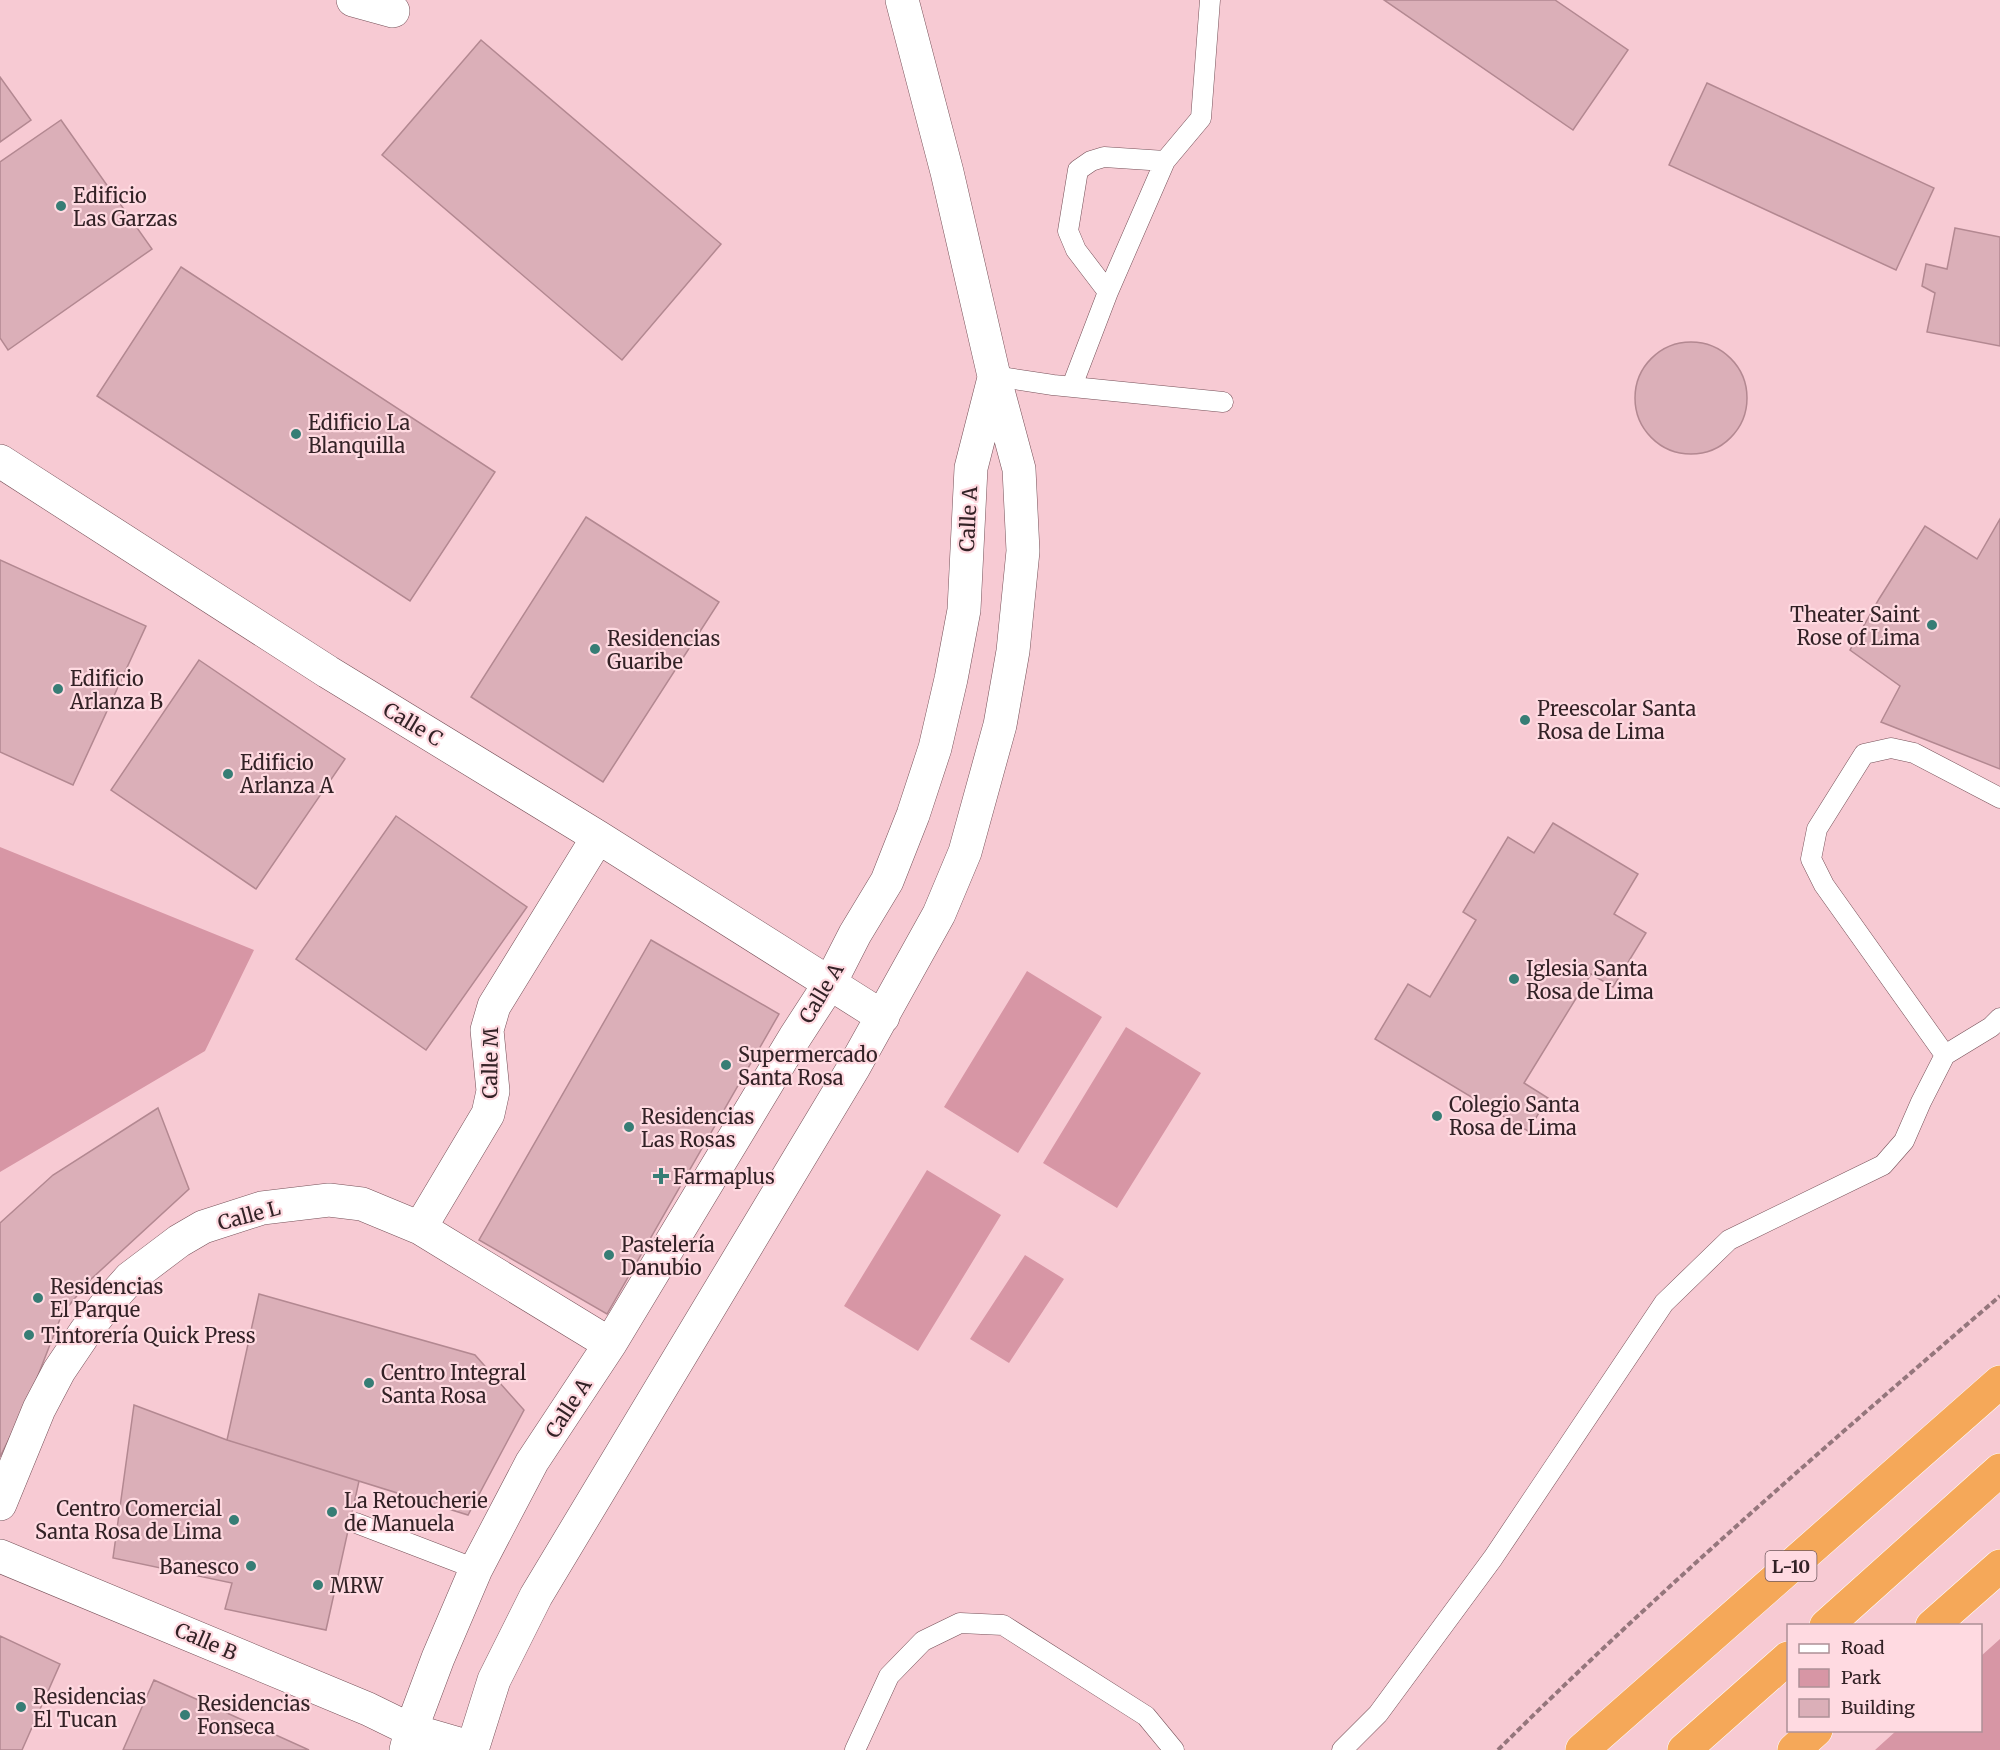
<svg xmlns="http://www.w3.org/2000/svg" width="2000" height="1750" font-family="Merriweather,serif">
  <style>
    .green { fill: #d796a5 }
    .building { fill: #dbafb8; stroke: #b38891; stroke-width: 1.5 }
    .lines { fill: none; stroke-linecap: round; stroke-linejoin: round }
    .lane-casing { stroke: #765058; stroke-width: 21 }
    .street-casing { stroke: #765058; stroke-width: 34 }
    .highway-casing { stroke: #fff; stroke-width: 34 }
    .path { stroke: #95767c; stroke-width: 4; stroke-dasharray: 6 3; stroke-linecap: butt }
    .lane { stroke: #fff; stroke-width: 20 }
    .street { stroke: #fff; stroke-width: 33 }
    .highway { stroke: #f5a859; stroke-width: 33 }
    .poi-dot { fill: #377d75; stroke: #ffdae1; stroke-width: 2 }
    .labels { text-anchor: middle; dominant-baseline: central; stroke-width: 4.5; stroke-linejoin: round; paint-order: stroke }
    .shield { fill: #ffdae1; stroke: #70595e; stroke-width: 1.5 }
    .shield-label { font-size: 18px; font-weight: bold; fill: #332226 }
    .poi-label { font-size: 20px; fill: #332226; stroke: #ffdae1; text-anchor: start }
    .street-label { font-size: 20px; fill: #332226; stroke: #ffdae1 }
  </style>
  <rect width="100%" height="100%" fill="#f7cad3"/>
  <path class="green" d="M0,847L254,950L205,1051L0,1172Z
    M1027,971L1102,1017L1018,1153L944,1107Z
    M1126,1027L1201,1073L1117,1208L1043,1163Z
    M927,1170L1001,1215L918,1351L844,1306Z
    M1025,1255L1064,1279L1009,1363L970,1339Z
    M2000,1639V1750H1875L1896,1731L1980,1730L1981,1656Z"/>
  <path class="building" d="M1384,0H1555L1628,50L1573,130Z
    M481,40L721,244L622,360L382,155Z
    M0,77L31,120L0,142Z
    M1707,83L1934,188L1896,270L1669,165Z
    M61,120L152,249L8,350L0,338V162Z
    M1955,228L2000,237V346L1927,332L1935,293L1922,286L1926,264L1947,269Z
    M181,267L495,472L410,601L97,396Z
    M1635 398a56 56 0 1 1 112 0a56 56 0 1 1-112 0Z
    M586,517L719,602L603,782L471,697Z
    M2000,519V769L1881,722L1900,686L1850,650L1879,599L1925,526L1977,559Z
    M0,560L146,626L73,785L0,752Z
    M199,660L345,759L256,889L111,790Z
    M396,816L527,907L426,1050L296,959Z
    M1553,823L1638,874L1614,914L1646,933L1613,987L1591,974L1524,1083L1548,1098L1528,1131L1375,1039L1408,984L1430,997L1476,920L1463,912L1508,837L1534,853Z
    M651,940L779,1014L607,1314L479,1240Z
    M158,1108L189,1189L89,1281L62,1314L28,1401L0,1457V1223L53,1175Z
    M259,1294L475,1355L524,1410L468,1515L227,1440Z
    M134,1405L227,1440L359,1481L326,1630L225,1609L232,1583L113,1558Z
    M0,1636L60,1664L22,1750H0Z
    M154,1680L309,1750H123Z"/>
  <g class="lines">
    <g class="lane-casing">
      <path id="lane" d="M1108,292L1076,250L1068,231L1078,170L1091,161L1104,157L1165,161
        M994,376L1053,385L1223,402
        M1072,386L1108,292L1165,161L1201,118L1210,0
        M1945,1055L1824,885L1811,859L1817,829L1864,754L1891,748L1914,753L2000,798
        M356,1523L476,1569
        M855,1750L889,1676L923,1641L960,1623L1003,1625L1146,1716L1174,1750
        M1342,1750L1378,1714L1493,1558L1664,1303L1729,1240L1883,1165L1904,1141L1921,1102L1945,1055L1991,1027L2000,1018"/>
    </g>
    <g class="street-casing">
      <path id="street" d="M353,0L393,11
        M0,461L328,672L598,837L883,1017
        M420,1228L488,1114L493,1091L487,1030L494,1006L598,837
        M0,1504L39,1409L59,1371L86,1331L106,1305L130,1278L179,1241L203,1227L262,1208L329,1200L362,1204L420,1228L610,1344
        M0,1556L368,1709L411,1730L473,1748
        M406,1750L411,1730L438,1658L476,1569L532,1462L610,1344L795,1037L830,983L855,934L887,881L913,815L935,748L951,679L964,610L971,468L994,378
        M472,1750L494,1680L536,1596L854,1067L939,914L965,852L1000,725L1013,651L1023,551L1019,469L994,376L947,172L902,0"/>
    </g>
    <g class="highway-casing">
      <path id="highway" d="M1826,1626L2000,1470
        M1932,1626L2000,1566
        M1582,1750L2000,1382
        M1684,1750L1788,1658
        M1794,1750L1816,1730"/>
    </g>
    <path class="path" d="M1498,1750C1658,1591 1829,1443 2000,1296"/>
    <use href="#lane" class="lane"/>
    <use href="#street" class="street"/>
    <use href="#highway" class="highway"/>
  </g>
  <g class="poi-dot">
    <circle cx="61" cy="206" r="6"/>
    <circle cx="296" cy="434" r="6"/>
    <circle cx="1932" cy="625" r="6"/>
    <circle cx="595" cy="649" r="6"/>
    <circle cx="58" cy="689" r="6"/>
    <circle cx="1525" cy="720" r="6"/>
    <circle cx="228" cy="774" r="6"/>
    <circle cx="1514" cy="979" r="6"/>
    <circle cx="726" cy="1065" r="6"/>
    <circle cx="1437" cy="1116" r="6"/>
    <circle cx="629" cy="1127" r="6"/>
    <path d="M658 1167h6v6h6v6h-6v6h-6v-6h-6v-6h6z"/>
    <circle cx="609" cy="1255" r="6"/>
    <circle cx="38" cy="1298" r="6"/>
    <circle cx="29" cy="1335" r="6"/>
    <circle cx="369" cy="1383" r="6"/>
    <circle cx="332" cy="1512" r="6"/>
    <circle cx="234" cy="1520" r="6"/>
    <circle cx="251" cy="1566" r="6"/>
    <circle cx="318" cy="1585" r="6"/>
    <circle cx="21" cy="1707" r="6"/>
    <circle cx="185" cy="1715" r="6"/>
  </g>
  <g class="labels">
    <rect class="shield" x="1765.5" y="1551" width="51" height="30" rx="4.5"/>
    <g class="shield-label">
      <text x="1791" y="1566">L-10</text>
    </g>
    <g class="poi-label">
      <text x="73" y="195">Edificio<tspan x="73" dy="23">Las Garzas</tspan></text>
      <text x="308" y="422">Edificio La<tspan x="308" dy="23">Blanquilla</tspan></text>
      <text x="1920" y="614" text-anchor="end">Theater Saint<tspan x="1920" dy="23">Rose of Lima</tspan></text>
      <text x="607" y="638">Residencias<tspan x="607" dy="23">Guaribe</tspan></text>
      <text x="70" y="678">Edificio<tspan x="70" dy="23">Arlanza B</tspan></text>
      <text x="1537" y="708">Preescolar Santa<tspan x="1537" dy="23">Rosa de Lima</tspan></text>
      <text x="240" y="762">Edificio<tspan x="240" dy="23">Arlanza A</tspan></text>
      <text x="1526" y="968">Iglesia Santa<tspan x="1526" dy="23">Rosa de Lima</tspan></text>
      <text x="738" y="1054">Supermercado<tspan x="738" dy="23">Santa Rosa</tspan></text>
      <text x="1449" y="1104">Colegio Santa<tspan x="1449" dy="23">Rosa de Lima</tspan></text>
      <text x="641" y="1116">Residencias<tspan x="641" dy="23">Las Rosas</tspan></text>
      <text x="673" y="1176">Farmaplus</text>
      <text x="621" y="1244">Pastelería<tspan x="621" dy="23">Danubio</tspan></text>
      <text x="50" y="1286">Residencias<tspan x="50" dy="23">El Parque</tspan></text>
      <text x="41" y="1335">Tintorería Quick Press</text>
      <text x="381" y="1372">Centro Integral<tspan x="381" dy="23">Santa Rosa</tspan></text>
      <text x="344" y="1500">La Retoucherie<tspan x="344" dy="23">de Manuela</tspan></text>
      <text x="222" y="1508" text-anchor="end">Centro Comercial<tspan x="222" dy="23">Santa Rosa de Lima</tspan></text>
      <text x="239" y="1566" text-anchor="end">Banesco</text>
      <text x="330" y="1585">MRW</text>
      <text x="33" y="1696">Residencias<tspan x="33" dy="23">El Tucan</tspan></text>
      <text x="197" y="1703">Residencias<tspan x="197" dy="23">Fonseca</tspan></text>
    </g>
    <g class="street-label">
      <text transform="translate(968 519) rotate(-87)">Calle A</text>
      <text transform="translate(413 724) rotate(31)">Calle C</text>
      <text transform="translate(821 993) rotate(-59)">Calle A</text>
      <text transform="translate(490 1063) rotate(-89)">Calle M</text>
      <text transform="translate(249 1215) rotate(-15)">Calle L</text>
      <text transform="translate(568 1408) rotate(-57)">Calle A</text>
      <text transform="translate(206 1641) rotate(23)">Calle B</text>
    </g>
  </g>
  <rect x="1787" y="1624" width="195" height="108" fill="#ffdae1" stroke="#ad9096" stroke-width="1.5"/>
  <rect x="1799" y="1644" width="30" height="9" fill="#ffffff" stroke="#ad9096" stroke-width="1.5"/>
  <text x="1841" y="1654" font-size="18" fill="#332226">Road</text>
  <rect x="1799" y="1669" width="30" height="18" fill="#d796a5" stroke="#ad9096" stroke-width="1.5"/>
  <text x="1841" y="1684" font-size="18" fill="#332226">Park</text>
  <rect x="1799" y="1699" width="30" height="18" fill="#dbafb8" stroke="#ad9096" stroke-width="1.5"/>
  <text x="1841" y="1714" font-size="18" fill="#332226">Building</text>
</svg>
